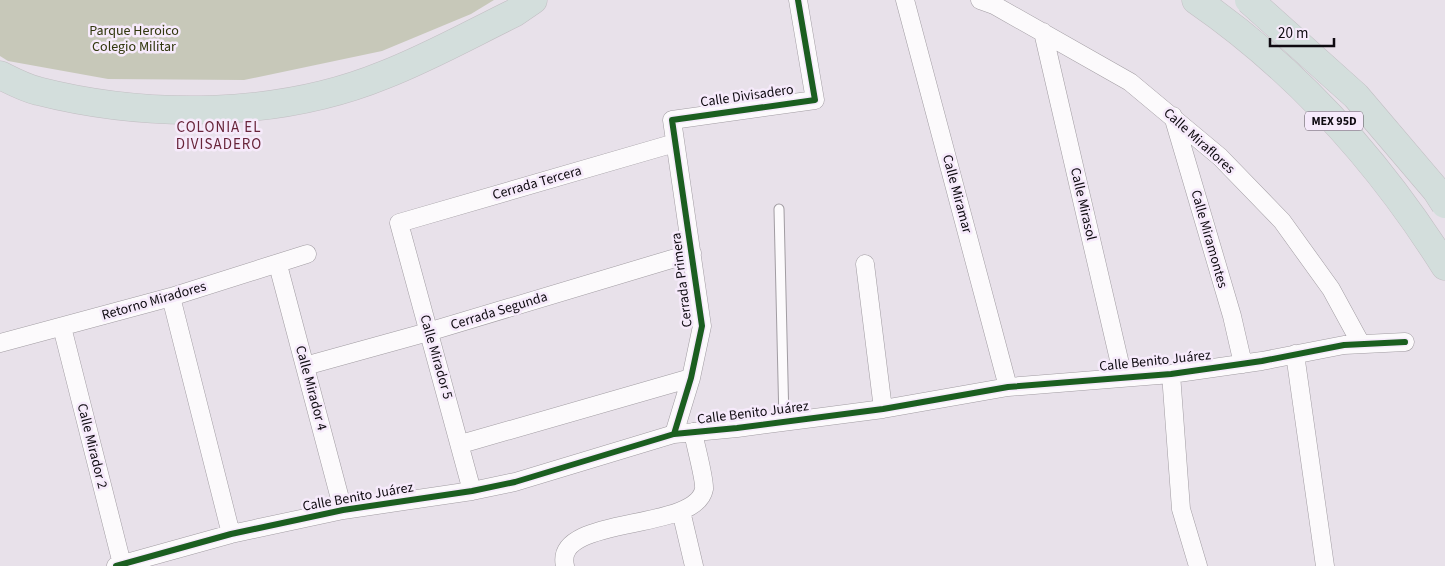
<svg xmlns="http://www.w3.org/2000/svg" width="1445" height="566" font-family="'Source Sans 3',sans-serif">
  <style>
    .green { fill: #c7c8b9 }
    .lines { fill: none; stroke-linecap: round; stroke-linejoin: round }
    .service-casing { stroke: #a19ca2; stroke-width: 11 }
    .minor-casing { stroke: #a19ca2; stroke-width: 19 }
    .motorway-casing { stroke: #c2bfc3; stroke-width: 29 }
    .service { stroke: #fcfafc; stroke-width: 9 }
    .minor { stroke: #fcfafc; stroke-width: 18 }
    .motorway { stroke: #d3dedc; stroke-width: 28 }
    .motorway-bridge-casing { stroke: #c2bfc3; stroke-width: 29; stroke-linecap: butt }
    .motorway-bridge { stroke: #d3dedc; stroke-width: 28 }
    .cycleway-casing { stroke: #f6eafb; stroke-width: 9 }
    .cycleway { stroke: #1b5e20; stroke-width: 6 }
    .labels { text-anchor: middle; dominant-baseline: central; stroke-width: 5; stroke-linejoin: round; paint-order: stroke }
    .shield { fill: #f6eafb; stroke: #544d56; stroke-width: 1 }
    .shield-label { font-size: 12px; font-weight: bold; fill: #0e0a10 }
    .park-label { font-size: 14px; fill: #30360c; stroke: #f6eafb }
    .street-label { font-size: 14px; fill: #0e0a10; stroke: #f6eafb }
    .neighbourhood-label { font-size: 15px; letter-spacing: 1px; fill: #68243a; stroke: #f6eafb }
  </style>
  <rect width="100%" height="100%" fill="#e8e1ea"/>
  <path class="green" d="M0,0H494L471,14L382,51L244,80L108,79L8,61L0,56Z"/>
  <g class="lines">
    <g class="service-casing">
      <path id="service" d="M779,209L784,422"/>
    </g>
    <g class="minor-casing">
      <path id="minor" d="M905,0L1008,387
        M980,0L994,5L1130,82L1220,157L1282,221L1331,289L1361,344
        M1043,32L1123,377
        M1173,116L1232,316L1243,364
        M865,264L883,409
        M278,265L343,510
        M171,297L231,534
        M62,327L122,564
        M0,343L171,297L307,254
        M1295,354L1325,566
        M305,366L428,332L692,253
        M1171,374L1181,509L1198,566
        M674,434L691,378L702,326L672,120L815,100L798,0
        M461,444L691,378
        M472,491L399,223L675,143
        M681,511L694,566
        M116,566L231,534L343,510L472,491L515,482L674,434L737,428L883,409L1008,387L1171,374L1262,361L1344,345L1405,342
        M565,566C553,514 696,533 704,489C705,479 695,444 693,432"/>
    </g>
    <g class="motorway-casing">
      <path id="motorway" d="M1196,0C1297,70 1380,163 1445,266
        M0,75C12,81 25,88 38,91C148,119 279,118 384,75C428,58 471,34 514,13L533,0"/>
    </g>
    <use href="#service" class="service"/>
    <use href="#minor" class="minor"/>
    <use href="#motorway" class="motorway"/>
    <g class="motorway-bridge-casing">
      <path id="motorway-bridge" d="M1249,0L1356,96L1436,190L1445,204"/>
    </g>
    <use href="#motorway-bridge" class="motorway-bridge"/>
    <g class="cycleway-casing">
      <path id="cycleway" d="M674,434L691,378L702,326L672,120L815,100L798,0
        M116,566L231,534L343,510L472,491L515,482L674,434L737,428L883,409L1008,387L1171,374L1262,361L1344,345L1405,342"/>
    </g>
    <use href="#cycleway" class="cycleway"/>
  </g>
  <g class="labels">
    <rect class="shield" x="1305" y="111.5" width="58" height="19" rx="4"/>
    <g class="shield-label">
      <text x="1334" y="121">MEX 95D</text>
    </g>
    <g class="park-label">
      <text x="134" y="31">Parque Heroico<tspan x="134" dy="16">Colegio Militar</tspan></text>
    </g>
    <g class="street-label">
      <text transform="translate(747 96) rotate(-8)">Calle Divisadero</text>
      <text transform="translate(1199 141) rotate(42)">Calle Miraflores</text>
      <text transform="translate(537 183) rotate(-16)">Cerrada Tercera</text>
      <text transform="translate(957 194) rotate(75)">Calle Miramar</text>
      <text transform="translate(1083 204) rotate(77)">Calle Mirasol</text>
      <text transform="translate(1209 239) rotate(74)">Calle Miramontes</text>
      <text transform="translate(682 280) rotate(-97)">Cerrada Primera</text>
      <text transform="translate(154 301) rotate(-16)">Retorno Miradores</text>
      <text transform="translate(499 311) rotate(-17)">Cerrada Segunda</text>
      <text transform="translate(436 357) rotate(74)">Calle Mirador 5</text>
      <text transform="translate(1155 361) rotate(-6)">Calle Benito Juárez</text>
      <text transform="translate(311 388) rotate(75)">Calle Mirador 4</text>
      <text transform="translate(753 413) rotate(-7)">Calle Benito Juárez</text>
      <text transform="translate(92 446) rotate(76)">Calle Mirador 2</text>
      <text transform="translate(358 497) rotate(-10)">Calle Benito Juárez</text>
    </g>
    <g class="neighbourhood-label">
      <text x="219" y="127">COLONIA EL<tspan x="219" dy="17">DIVISADERO</tspan></text>
    </g>
  </g>
  <path d="M1270 38v8h64v-8" fill="none" stroke="#0e0a10" stroke-width="2.5"/>
  <text x="1278" y="38" font-size="15" fill="#0e0a10" stroke="#f6eafb" stroke-width="4" paint-order="stroke">20 m</text>
</svg>
